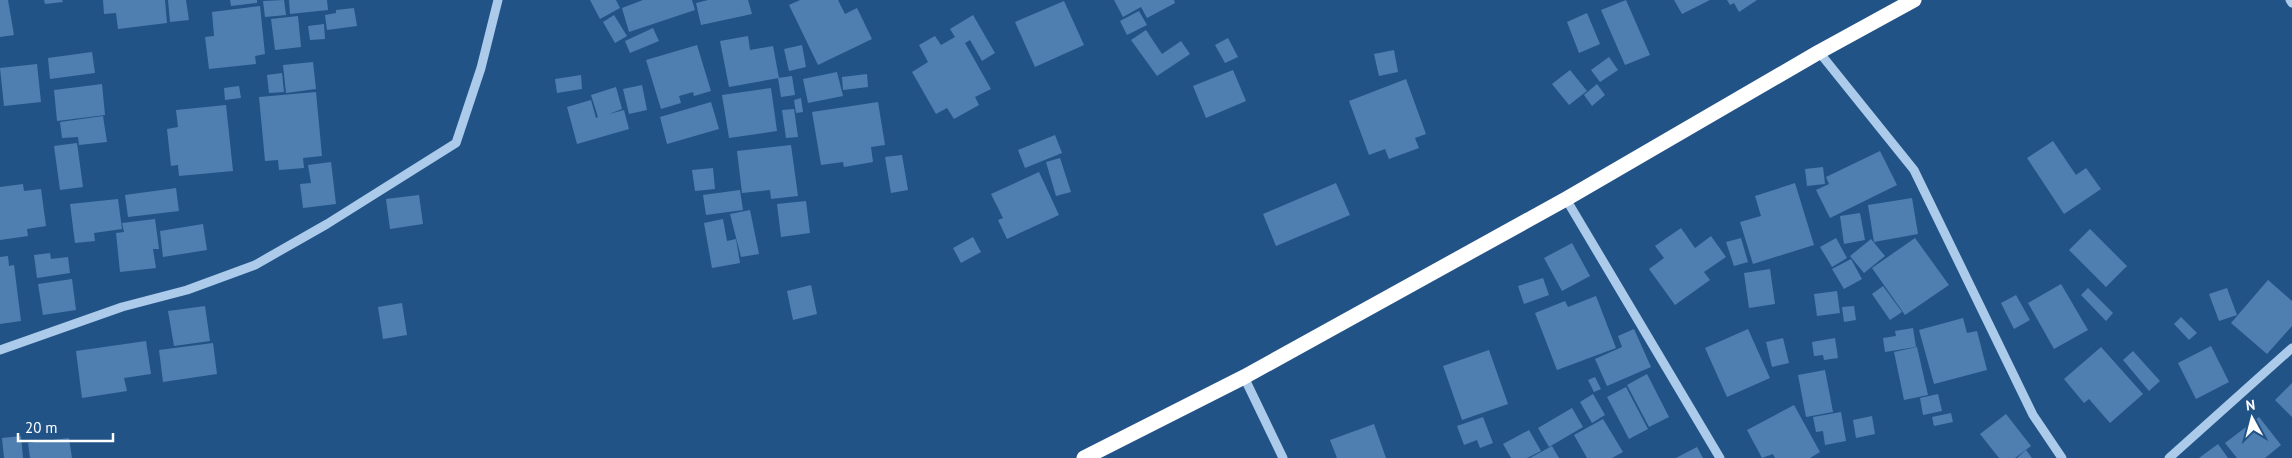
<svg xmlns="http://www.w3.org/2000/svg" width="2292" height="458" font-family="'PT Sans',sans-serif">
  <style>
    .building { fill: #4f7fb1 }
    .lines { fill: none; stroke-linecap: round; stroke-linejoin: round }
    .minor { stroke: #accbea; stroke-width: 9 }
    .highway { stroke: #fff; stroke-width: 15 }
  </style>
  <rect width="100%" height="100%" fill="#225387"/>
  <path class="building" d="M0,0H8L14,35L0,37Z
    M44,0H62L63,2L45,4Z
    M103,0H165L167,23L118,29L116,13L104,14Z
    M168,0H186L189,20L170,22Z
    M230,0H257V3L231,6Z
    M284,0L286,15L265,17L263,1Z
    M289,0H327L328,10L290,14Z
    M590,0H616L620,8L600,19Z
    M643,0H692L695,10L629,32L622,8Z
    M708,0H748L752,14L701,25L696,3Z
    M800,0H838L845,14L857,8L872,39L818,65L789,5Z
    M1114,0H1174L1175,3L1147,18L1141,7L1123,17Z
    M1626,0L1650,55L1625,65L1601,10Z
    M1674,0H1710L1682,14Z
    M1727,0H1757L1739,12L1734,3L1730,5Z
    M1064,1L1084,45L1035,67L1015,22Z
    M260,6L265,54L255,56L256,64L209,69L205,37L214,36L212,12Z
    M354,8L357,26L327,30L325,15L336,13V10Z
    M1139,11L1147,25L1127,35L1120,21Z
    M1587,13L1600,44L1579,53L1567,22Z
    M614,15L627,36L615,43L603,22Z
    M973,15L995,53L982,61L970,40L965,43L991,89L975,97L979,105L954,119L947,108L936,114L912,72L928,62L919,45L935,36L941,45L955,37L950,29Z
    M298,16L301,47L275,50L271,19Z
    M324,24L325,39L310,40L308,26Z
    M653,28L659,41L630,53L625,41Z
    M1146,30L1162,54L1181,41L1190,54L1157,76L1131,40Z
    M748,36L750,50L773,46L779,78L729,87L720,41Z
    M1228,38L1238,57L1225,63L1215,45Z
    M697,45L711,91L694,96L693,92L679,96L681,103L661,109L646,60Z
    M802,45L806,67L789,71L784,49Z
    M1394,50L1398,72L1379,76L1374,54Z
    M92,52L95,73L50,79L48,58Z
    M1609,57L1618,70L1600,82L1591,70Z
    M313,62L316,89L286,93L283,65Z
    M37,64L41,102L4,106L0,68Z
    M1233,70L1246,101L1206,118L1193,86Z
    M1570,70L1587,91L1569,105L1552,84Z
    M837,72L843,96L808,103L803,79Z
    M282,73L284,92L269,93L267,75Z
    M867,74L868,87L843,90L842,77Z
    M581,75L582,89L557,93L555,79Z
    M792,76L795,95L781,97L778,78Z
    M1406,79L1426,134L1415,138L1419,148L1389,159L1385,149L1369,155L1349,101Z
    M102,84L105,115L57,121L54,90Z
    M1597,84L1605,95L1592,106L1584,95Z
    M642,85L647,110L629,114L623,89Z
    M239,86L241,98L225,100L224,88Z
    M616,87L622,109L609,114L624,110L629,129L577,144L567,107L591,100L596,118L598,117L591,95Z
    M771,88L777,131L729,138L722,95Z
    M316,92L322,156L303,158L304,168L279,170L278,160L265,161L259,97Z
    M801,98L803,112L796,113L794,100Z
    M711,102L719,129L667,144L660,117Z
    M878,102L885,145L871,147L873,162L844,167L843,162L821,165L812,112Z
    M226,105L233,171L179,176L178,165L171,166L167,129L178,127L176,110Z
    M794,109L798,137L786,138L782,110Z
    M103,116L107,142L79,145L78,137L62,138L60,122Z
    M1055,135L1062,153L1025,168L1018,150Z
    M2053,141L2076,175L2086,168L2101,189L2064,214L2027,158Z
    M77,143L83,187L60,190L54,146Z
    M791,145L798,196L771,199L770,190L742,193L737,151Z
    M1880,151L1897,185L1830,218L1816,190L1829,184L1826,177Z
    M902,155L908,190L891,193L885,157Z
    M1060,158L1071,192L1056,196L1046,162Z
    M331,162L336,204L303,208L300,184L311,183L308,165Z
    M1823,167L1825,184L1807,186L1805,169Z
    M713,168L715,189L695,191L692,170Z
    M1039,172L1059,215L1007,239L998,220L1003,218L991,194Z
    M1336,183L1350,215L1276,246L1263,214Z
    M1795,183L1814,245L1753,264L1740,222L1761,216L1755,196Z
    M23,184L24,191L41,189L46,226L27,229L28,236L0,240V187Z
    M176,188L179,211L128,217L125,195Z
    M740,190L743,210L706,215L703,195Z
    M419,195L423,224L390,229L386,199Z
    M1912,198L1918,234L1874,242L1868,205Z
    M118,199L122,229L94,233L95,241L75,243L70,204Z
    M806,201L810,233L781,237L777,204Z
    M750,210L759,254L741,257L730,214Z
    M1860,213L1865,240L1844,244L1840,216Z
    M155,219L159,249H153L156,268L120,272L116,233L124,232L122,223Z
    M723,219L727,241L736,239L740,263L712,268L704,223Z
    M203,224L207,250L163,257L160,231Z
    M1681,228L1695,248L1711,236L1726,257L1704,272L1710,280L1675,305L1649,269L1664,258L1655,246Z
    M2090,229L2127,266L2106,287L2069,250Z
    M973,237L981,252L961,263L953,248Z
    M1741,238L1748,262L1734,266L1726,242Z
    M1836,238L1847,258L1832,267L1820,247Z
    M1915,238L1949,285L1905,315L1872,268Z
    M1871,239L1885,256L1864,273L1850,256Z
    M1572,243L1590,276L1562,291L1544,258Z
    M50,253L51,259L68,257L70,273L37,278L34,255Z
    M8,256L9,266L14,265L21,321L0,324V257Z
    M1851,259L1862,279L1844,289L1832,269Z
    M1770,269L1775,304L1749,308L1744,273Z
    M1543,278L1549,295L1524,304L1518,286Z
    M72,279L76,310L43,315L38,284Z
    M2268,280L2292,301V326L2267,354L2231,323Z
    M2061,284L2088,330L2054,349L2028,303Z
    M811,285L817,314L793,320L787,291Z
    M1883,286L1902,312L1890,320L1872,294Z
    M2088,288L2113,313L2106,321L2081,295Z
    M2227,288L2237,315L2219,321L2209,294Z
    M1837,291L1840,313L1817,316L1814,294Z
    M2016,295L2030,320L2014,329L2001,303Z
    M1596,296L1616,348L1557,370L1535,313L1565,301L1568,307Z
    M402,303L407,335L383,339L378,307Z
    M205,306L210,341L174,346L168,311Z
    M1854,306L1856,320L1844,322L1842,307Z
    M2181,317L2197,333L2189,340L2174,324Z
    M1963,318L1967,333L1977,331L1987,370L1934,384L1919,330Z
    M1913,328L1916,347L1885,352L1883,338L1896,336L1895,331Z
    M1634,329L1651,367L1607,386L1595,359L1622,347L1618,336Z
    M1748,329L1770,378L1727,397L1705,348Z
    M1783,338L1789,363L1772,367L1766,342Z
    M1835,338L1838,358L1824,360L1823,355L1814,356L1812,342Z
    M146,341L151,374L124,378L127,391L82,398L76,351Z
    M213,343L217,374L163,382L159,350Z
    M2211,346L2229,382L2196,399L2178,363Z
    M1917,347L1928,395L1904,400L1894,352Z
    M2101,347L2143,394L2110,423L2089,399L2084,403L2064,379Z
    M1489,350L1508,404L1462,420L1443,366Z
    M2133,351L2160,381L2149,391L2123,360Z
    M1825,370L1833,412L1806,417L1798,375Z
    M1647,374L1669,417L1649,427L1627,385Z
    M1595,377L1601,389L1594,392L1588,380Z
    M2292,383V417L2275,400Z
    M1626,387L1648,429L1629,439L1607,397Z
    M1593,394L1605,415L1592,423L1580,402Z
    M1938,394L1942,411L1923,415L1920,398Z
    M1794,405L1820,452L1810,458H1775L1773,454L1762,458L1747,430Z
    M1572,408L1583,427L1549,447L1538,428Z
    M1841,412L1846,441L1825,445L1823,431L1816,432L1813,417Z
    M1951,413L1953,422L1934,426L1932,417Z
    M2006,414L2031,446L2015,458H1999L1980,434Z
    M1872,416L1875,434L1856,438L1853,420Z
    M1483,417L1493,443L1480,448L1477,440L1464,445L1457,426Z
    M2259,417L2281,445L2265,458H2237L2225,443Z
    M1603,419L1623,452L1612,458H1587L1574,435Z
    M1374,424L1386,458H1337L1330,440Z
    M1529,430L1541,451L1527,458H1511L1503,444Z
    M21,436L23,458H4L2,438Z
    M69,438L72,458H30L28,443Z
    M2218,444L2228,458H2199Z
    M1552,446L1559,458H1530Z
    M1697,447L1703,458H1676Z
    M2026,450L2032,458H2017Z"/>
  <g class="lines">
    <path class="minor" d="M2290,0L2292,3
      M1819,52L1914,170L2033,415L2062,458
      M1566,199L1720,458
      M0,350L122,307L187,290L255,265L327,224L456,143L481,68L498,0
      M1244,377L1283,458
      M2169,458L2292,348"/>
    <path class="highway" d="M1084,458L1244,377L1566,199L1819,52L1914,0"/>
  </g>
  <g transform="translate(2252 418) rotate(353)" stroke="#225387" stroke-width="4" paint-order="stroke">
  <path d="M0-4L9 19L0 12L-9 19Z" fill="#ffffff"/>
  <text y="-8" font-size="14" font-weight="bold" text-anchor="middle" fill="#ffffff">N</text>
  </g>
  <path d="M18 433v8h95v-8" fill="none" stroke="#ffffff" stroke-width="2.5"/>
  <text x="25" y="433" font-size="15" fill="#ffffff" stroke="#225387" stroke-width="4" paint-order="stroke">20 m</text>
</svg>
